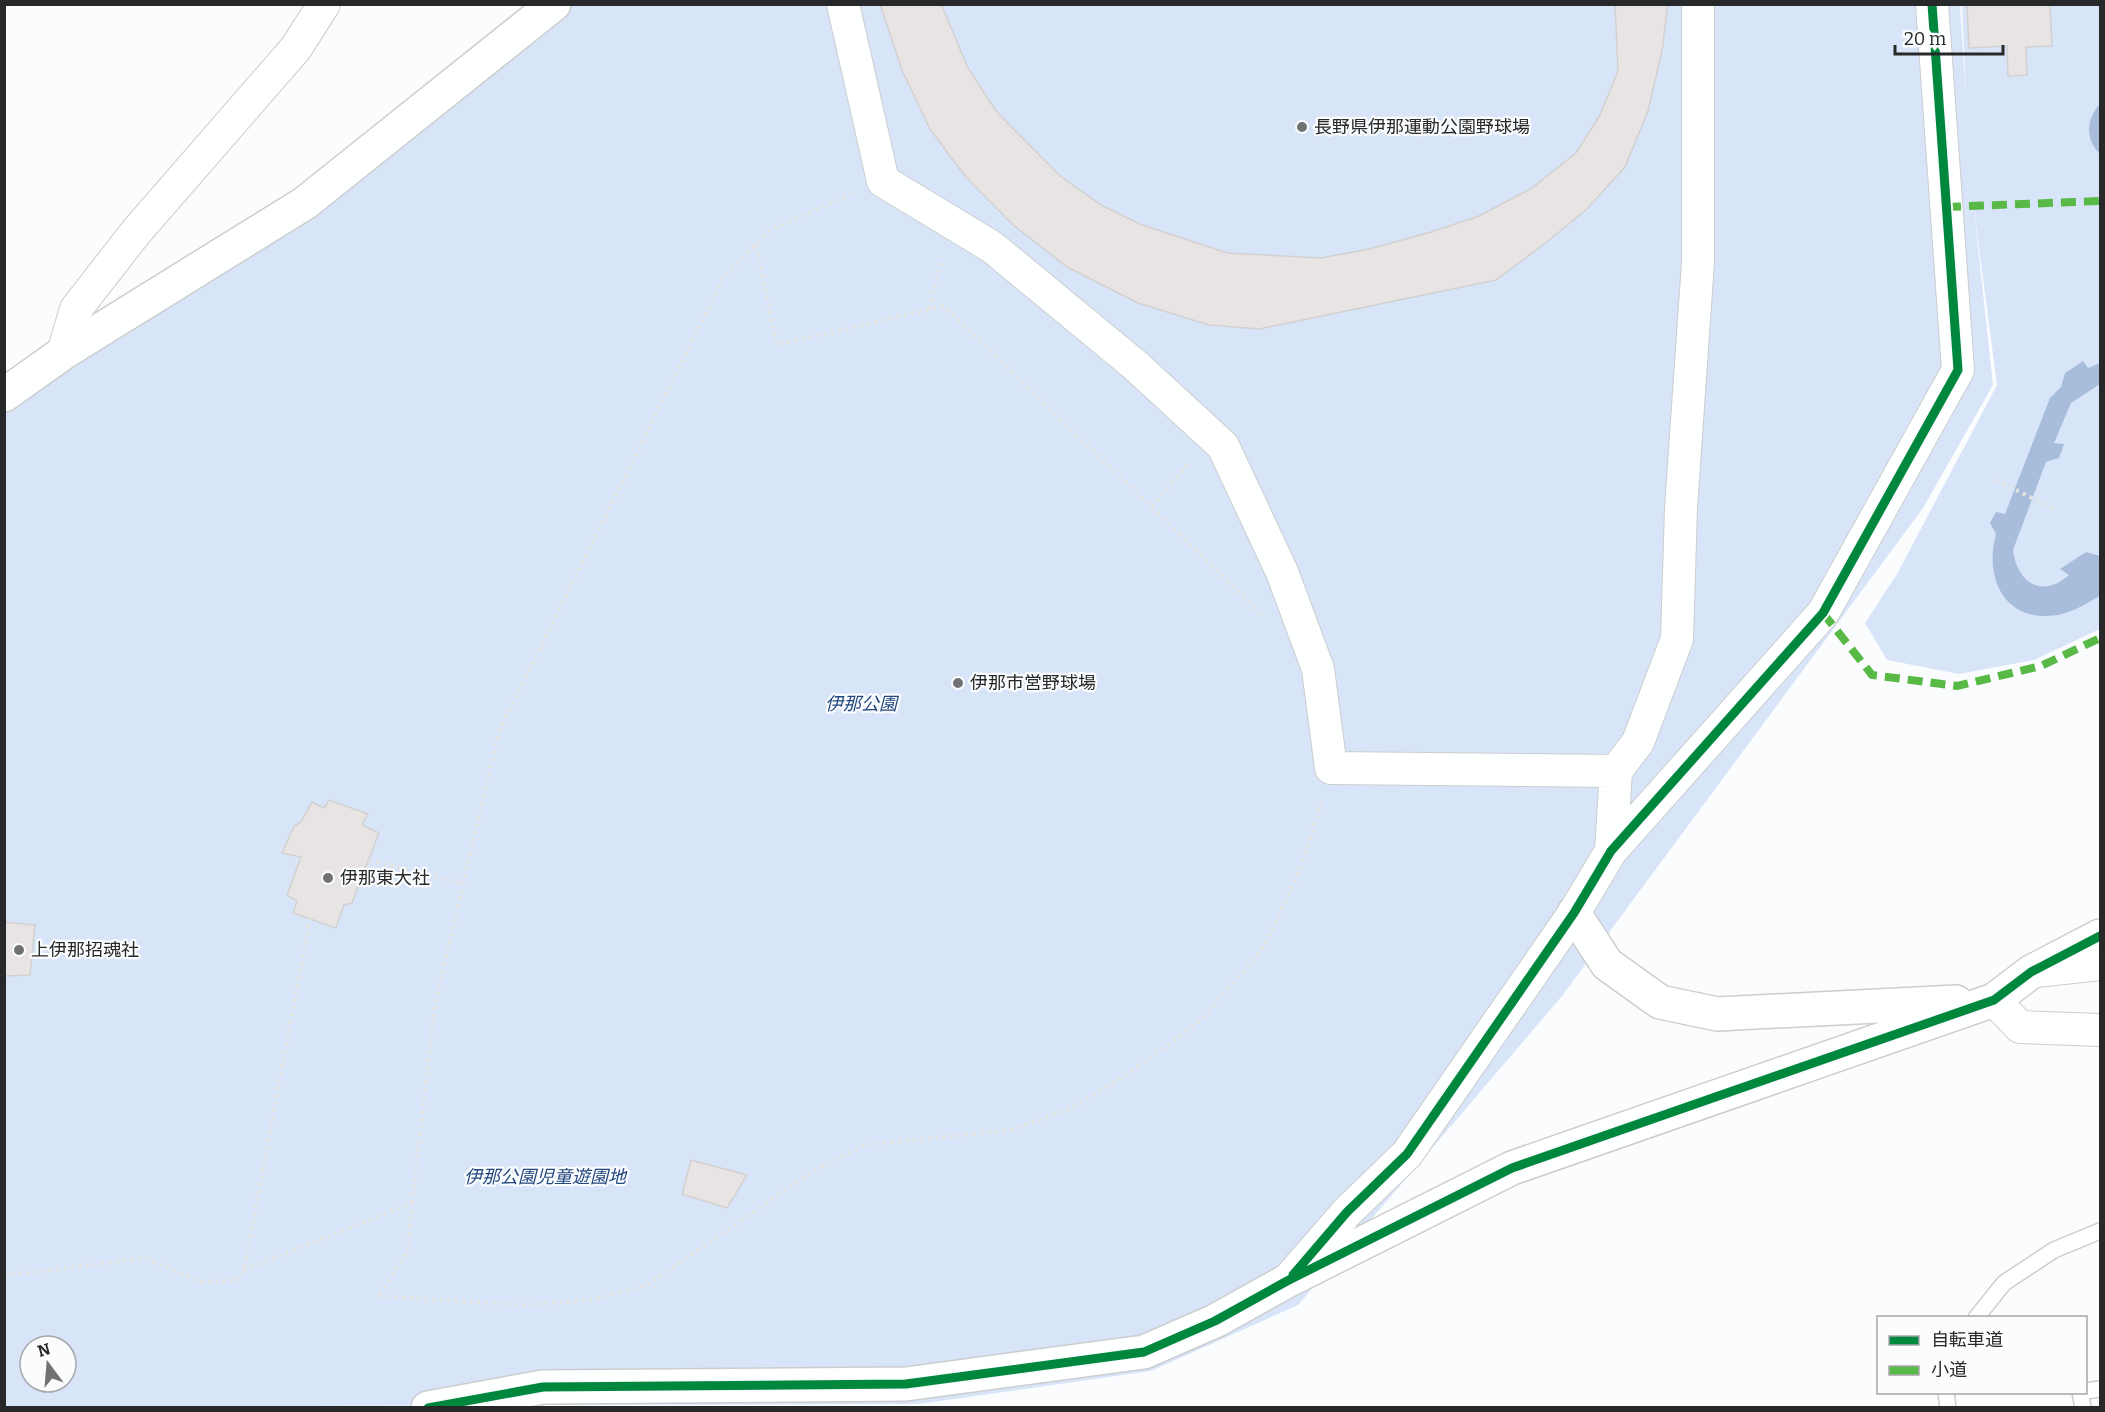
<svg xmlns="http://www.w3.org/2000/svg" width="2105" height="1412" font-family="Bitter,'Noto Sans JP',serif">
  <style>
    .green { fill: #d8e5f9; fill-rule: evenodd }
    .water { fill: #a8bcdb }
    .building { fill: #e8e4e3; stroke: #d2d1d1; stroke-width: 1.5 }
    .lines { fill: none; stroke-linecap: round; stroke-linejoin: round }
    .service-casing { stroke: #cccdcf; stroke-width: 18 }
    .minor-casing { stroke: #cccdcf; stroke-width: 34 }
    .tertiary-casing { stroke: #cccdcf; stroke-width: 36 }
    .path { stroke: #e3e3e4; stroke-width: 4; stroke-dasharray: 3 4.5; stroke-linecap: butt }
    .service { stroke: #feffff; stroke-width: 15 }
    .minor { stroke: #feffff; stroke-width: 32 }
    .tertiary { stroke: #feffff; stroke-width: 33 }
    .quiet { stroke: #58b947; stroke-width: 8; stroke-dasharray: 15 8; stroke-linecap: butt }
    .cycleway-casing { stroke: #fafcfe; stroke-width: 13 }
    .cycleway { stroke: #00873e; stroke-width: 9 }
    .poi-dot { fill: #717273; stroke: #fafcfe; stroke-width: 2 }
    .labels { text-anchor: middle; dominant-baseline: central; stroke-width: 4.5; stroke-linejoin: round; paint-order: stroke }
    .poi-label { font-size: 18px; fill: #272829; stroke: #fafcfe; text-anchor: start }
    .park-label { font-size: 18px; font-style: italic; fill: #23477f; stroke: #fafcfe }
  </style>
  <rect width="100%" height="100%" fill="#fbfcfd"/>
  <path class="green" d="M554,5H1960L1966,99L1962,5H2100V629L2034,660L1959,674L1887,660L1865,623L1897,574L1997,385L1974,210L1993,385L1923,508L1562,996L1298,1305L1151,1371L919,1404L5,1407L4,410ZM30,1346H66V1382H30Z"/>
  <path class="water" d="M2100,104V154C2085,140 2086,119 2100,104Z
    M2083,361L2088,368L2100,363V384L2071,403L2054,443L2064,444L2059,458L2046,462L2013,550C2017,583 2042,599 2069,575L2060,569L2086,552L2100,556V596C2089,602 2075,611 2062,614C2008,626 1983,582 1996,534L1990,523L1996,512L2005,514L2050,398L2061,387L2065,373Z"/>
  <path class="building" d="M880,4H941L968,68L996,111L1060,176L1103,206L1142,225L1228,253L1321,258L1369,249L1431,232L1479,216L1532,188L1576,153L1600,115L1618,71L1615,4H1668L1662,51L1648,111L1625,167L1588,208L1547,242L1496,280L1259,329L1209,325L1138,303L1067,267L1012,224L965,176L930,129L902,70Z
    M1967,4H2050L2052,46L2026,47L2027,75L2008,76L2007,46L1969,48Z
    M329,800L368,814L362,825L379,833L352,903L344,905L336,928L293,913L297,901L287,895L301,857L282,853L294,826L301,822L312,802L324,808Z
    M4,922L35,925L30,975L4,976Z
    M691,1160L747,1175L727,1208L682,1194Z"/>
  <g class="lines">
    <g class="service-casing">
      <path id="service" d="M1976,1318L2004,1283L2054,1250L2100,1231
        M2086,1391L2100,1389
        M1946,1392L1948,1408
        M2080,1392L2083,1408"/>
    </g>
    <g class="minor-casing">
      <path id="minor" d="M843,4L883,181L992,247L1135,365L1223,446L1282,572L1318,669L1331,768L1616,771
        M63,353L76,309L136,232L296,48L324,4
        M1611,851L1616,771L1638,742L1677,639L1681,508L1698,262V4
        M2036,971L2100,964
        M1994,1000L2020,1027L2100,1030
        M1288,1280L1347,1212L1407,1154L1574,913L1611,851L1823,613L1958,370L1932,4"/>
    </g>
    <g class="tertiary-casing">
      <path id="tertiary" d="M4,395L63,353L305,203L554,4
        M1574,913L1607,964L1660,1002L1717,1014L1956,1002
        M428,1408L543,1387L906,1384L1144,1352L1215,1321L1287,1281L1512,1168L1994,1000L2031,972L2100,936"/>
    </g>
    <path class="path" d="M756,245L777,345L944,306L1250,603L1260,615
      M929,309L942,257
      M1996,480L2054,509
      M1152,507L1190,461
      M369,860L464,884
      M412,1203L435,1005L499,731L723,279L770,230L852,194
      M244,1270L412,1203L408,1251L378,1296L522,1305L593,1300L647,1285L810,1173L864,1145L1011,1130L1074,1107L1132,1071L1201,1020L1264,947L1301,867L1322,800
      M4,1274L27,1273L146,1258L200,1282L238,1280L244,1270L310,919"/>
    <use href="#service" class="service"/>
    <use href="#minor" class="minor"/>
    <use href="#tertiary" class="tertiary"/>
    <path class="quiet" d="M1946,207L2100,201
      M1823,613L1872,675L1957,686L2041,666L2100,638"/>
    <g class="cycleway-casing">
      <path id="cycleway" d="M1293,1275L1347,1212L1407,1154L1574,913L1611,851L1823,613L1958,370L1932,4
        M428,1408L543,1387L906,1384L1144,1352L1215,1321L1287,1281L1512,1168L1994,1000L2031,972L2100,936"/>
    </g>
    <use href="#cycleway" class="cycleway"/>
  </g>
  <g class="poi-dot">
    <circle cx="1302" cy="127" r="6"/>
    <circle cx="958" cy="683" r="6"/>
    <circle cx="328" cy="878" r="6"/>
    <circle cx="19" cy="950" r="6"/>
  </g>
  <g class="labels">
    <g class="poi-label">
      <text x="1314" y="127">長野県伊那運動公園野球場</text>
      <text x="970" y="683">伊那市営野球場</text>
      <text x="340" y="878">伊那東大社</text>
      <text x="31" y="950">上伊那招魂社</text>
    </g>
    <g class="park-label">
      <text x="861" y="704">伊那公園</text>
      <text x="545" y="1177">伊那公園児童遊園地</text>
    </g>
  </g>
  <rect width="2105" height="1412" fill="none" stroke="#272829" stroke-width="12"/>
  <rect x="1877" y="1316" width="210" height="78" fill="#fafcfe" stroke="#a6a7a9" stroke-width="1.5"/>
  <rect x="1889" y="1336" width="30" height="9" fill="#00873e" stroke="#a6a7a9" stroke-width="1.5"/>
  <text x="1931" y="1346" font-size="18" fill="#272829">自転車道</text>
  <rect x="1889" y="1366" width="30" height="9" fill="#58b947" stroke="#a6a7a9" stroke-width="1.5"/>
  <text x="1931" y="1376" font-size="18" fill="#272829">小道</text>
  <g transform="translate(48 1364) rotate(344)"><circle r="28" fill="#fafcfe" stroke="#a6a7a9" stroke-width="1.5"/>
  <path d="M0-4.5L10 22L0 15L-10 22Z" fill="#717273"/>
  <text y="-9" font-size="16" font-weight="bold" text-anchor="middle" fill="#272829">N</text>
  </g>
  <path d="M1895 45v9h108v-9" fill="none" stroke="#272829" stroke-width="3"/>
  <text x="1904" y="45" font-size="18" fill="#272829" stroke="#fafcfe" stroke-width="4.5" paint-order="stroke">20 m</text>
</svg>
